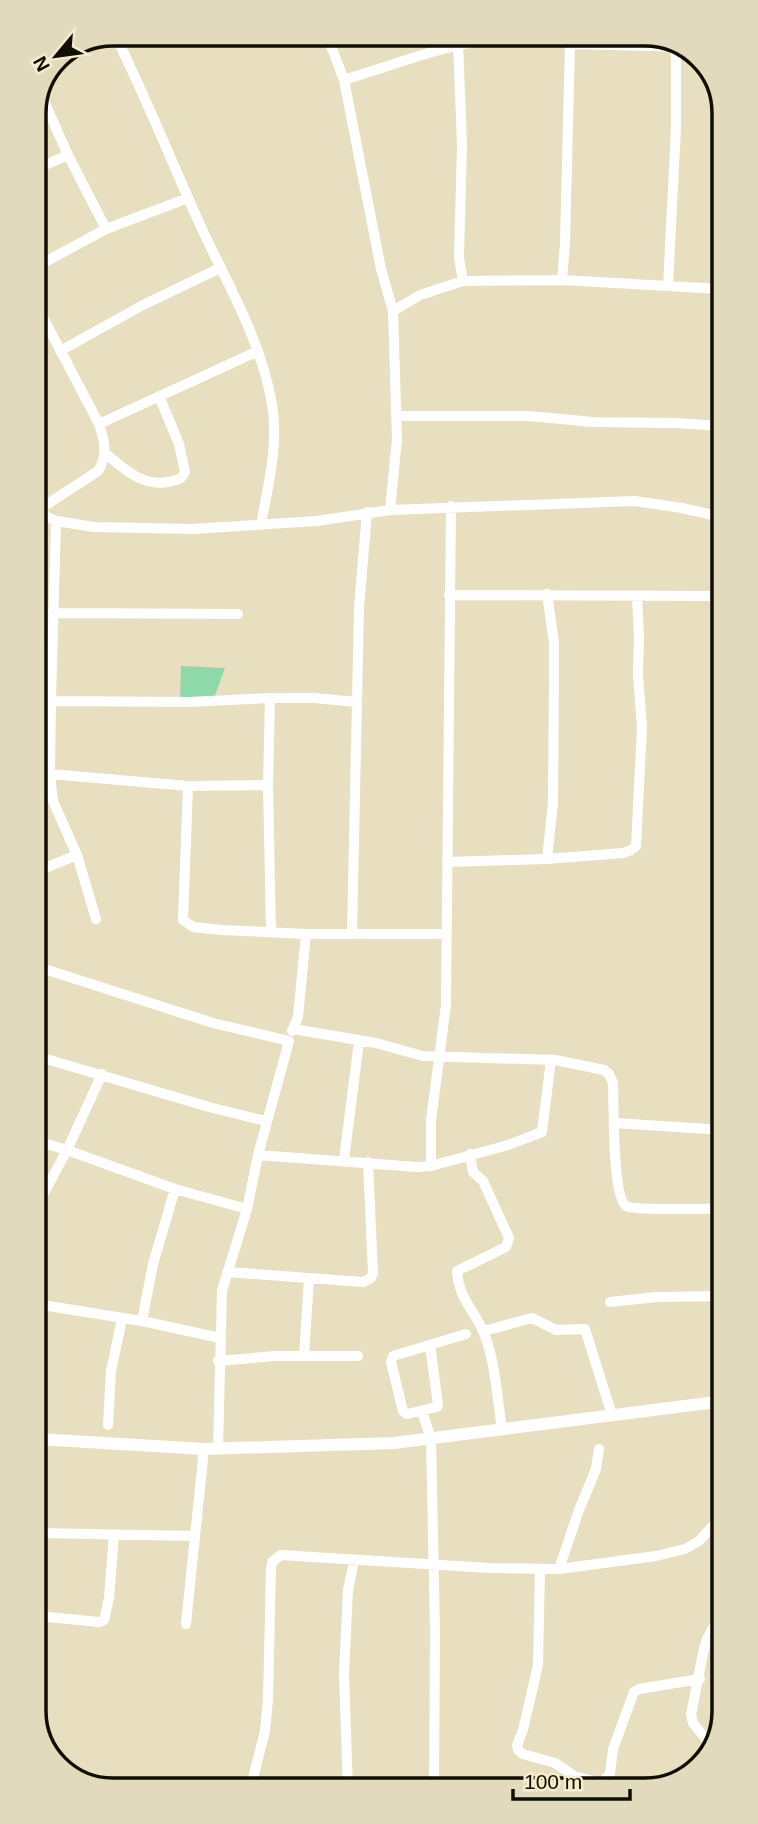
<svg xmlns="http://www.w3.org/2000/svg" width="758" height="1824" font-family="Helvetica,sans-serif">
  <style>
    .green { fill: #8fd8aa }
    .lines { fill: none; stroke-linecap: round; stroke-linejoin: round }
    .minor { stroke: #fff; stroke-width: 10 }
    .major { stroke: #fff; stroke-width: 12 }
    .rim { fill: none; stroke: #110e05; stroke-width: 3.5 }
  </style>
  <rect width="100%" height="100%" fill="#e7dfc0"/>
  <path class="green" d="M181,666L225,668L214,698L180,697Z"/>
  <g class="lines">
    <path class="minor" d="M114,33C146,97 172,163 201,227C228,285 261,340 272,404C279,445 268,485 261,525
      M326,33L344,80C417,58 493,23 570,44L688,47
      M458,43L462,145L459,258L463,281
      M344,80L381,269L393,311L397,439L390,510
      M40,92L68,155L106,229
      M34,170L68,155
      M34,268L106,229L188,198
      M562,280L565,243L570,44
      M668,286L676,128V47
      M34,300L99,424C105,442 108,455 98,471L34,513
      M393,311L420,295L463,281L562,280L721,289
      M60,351L143,305L220,268
      M397,416H529L593,422L675,423L722,426
      M99,424L258,351
      M718,426L717,596L722,648
      M105,453C123,468 142,487 168,482C176,480 182,480 185,472L179,444L159,396
      M34,500L46,516L56,521L51,701
      M56,521L94,527L192,529L317,521L390,510L635,501L682,508L722,517
      M449,595L717,596
      M53,613L238,614
      M270,698H314L357,702
      M35,775L50,774L53,801L77,855
      M268,785L270,698L188,702L51,701L50,774L188,786L268,785L271,932
      M188,786L183,920L193,927L222,930L306,934H446
      M547,859L623,853L631,850L636,846L642,727L638,675L639,636L637,596
      M448,862L547,859L553,803L554,673V642L547,594
      M35,872L77,855L96,919
      M352,933L359,608L367,512
      M35,966L213,1023L289,1041L258,1155L417,1167L431,1166V1120L446,1005L451,506
      M294,1027L299,1030L376,1043L423,1056L555,1060L604,1070L609,1074L613,1083C614,1103 612,1196 626,1206C634,1211 708,1208 723,1209
      M292,1031L298,1017L306,934
      M36,1056L209,1107L266,1121
      M102,1074L67,1150L175,1189L247,1209
      M615,1123L723,1130
      M36,1141L67,1150L36,1208
      M470,1154L473,1172L483,1181L509,1238L506,1247L457,1271C459,1301 476,1311 485,1336C496,1366 497,1398 502,1429
      M344,1160L359,1041
      M431,1166L508,1145L542,1132L551,1060
      M227,1272L363,1282L371,1278L373,1273L368,1162
      M610,1302L657,1297L724,1296
      M36,1304L142,1321L220,1338
      M142,1321L153,1264L175,1189
      M484,1331L532,1318L556,1330L585,1329L612,1415
      M430,1345L438,1405L437,1407L407,1414L403,1411L391,1362L393,1356L466,1334
      M304,1356L309,1279
      M218,1361L275,1356H358
      M422,1411L431,1439L435,1631L434,1788
      M108,1425L111,1371L122,1319
      M218,1449L222,1291L247,1209L258,1155
      M37,1533L193,1536
      M559,1569L579,1510L596,1469L599,1449
      M540,1570L538,1665L523,1730L517,1745L518,1750L523,1754L555,1763L574,1776L601,1783L610,1774L613,1749L634,1692L639,1689L700,1679
      M37,1616L99,1622L104,1620L109,1598L114,1535
      M186,1624L204,1449
      M713,1748L693,1723L691,1715L703,1653L707,1639L724,1608
      M327,1789L347,1783
      M348,1789L344,1674L348,1590L354,1561
      M250,1790L265,1731L268,1700L271,1568L272,1562L281,1555L489,1568L559,1569L656,1556L685,1549L699,1541L713,1526L724,1508"/>
    <path class="major" d="M37,1439L204,1449L394,1443L724,1401"/>
  </g>
  <path d="M0 0H758V1824H0ZM113 46H645A67 67 0 0 1 712 113V1711A67 67 0 0 1 645 1778H113A67 67 0 0 1 46 1711V113A67 67 0 0 1 113 46Z" fill="#e2dabd" fill-rule="evenodd"/>
  <path class="rim" d="M113 46H645A67 67 0 0 1 712 113V1711A67 67 0 0 1 645 1778H113A67 67 0 0 1 46 1711V113A67 67 0 0 1 113 46Z"/>
  <g transform="translate(56 56) rotate(241)" stroke="#f4eccd" stroke-width="5" paint-order="stroke">
  <path d="M0-5L12 26L0 18L-12 26Z" fill="#110e05"/>
  <text y="-10" font-size="19" font-weight="bold" text-anchor="middle" fill="#110e05">N</text>
  </g>
  <path d="M513 1789v10h117v-10" fill="none" stroke="#110e05" stroke-width="3.5"/>
  <text x="524" y="1789" font-size="21" fill="#110e05" stroke="#f4eccd" stroke-width="5" paint-order="stroke">100 m</text>
</svg>
